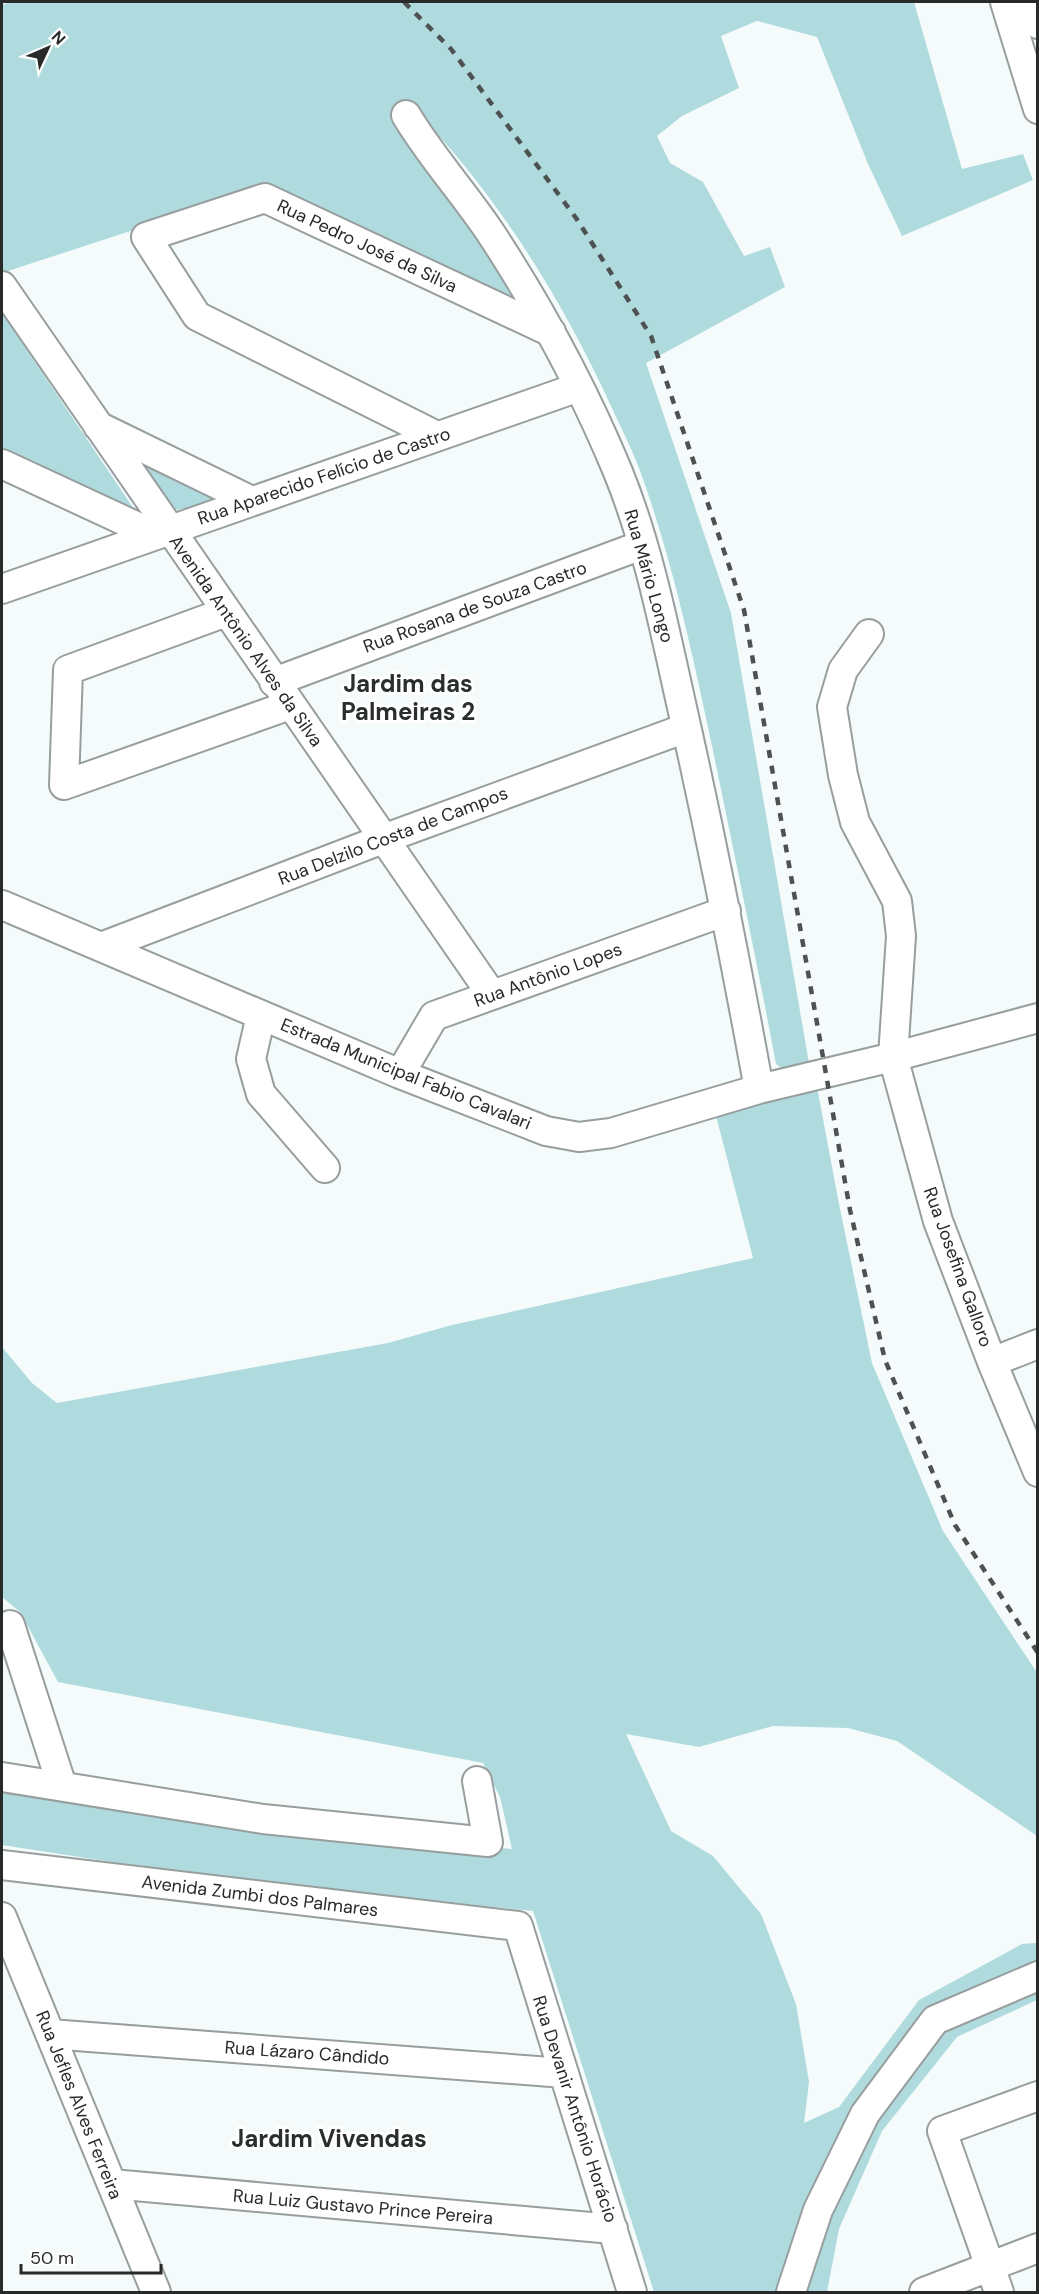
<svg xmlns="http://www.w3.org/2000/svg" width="1039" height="2294" font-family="'DM Sans',sans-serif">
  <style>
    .green { fill: #b0dbde }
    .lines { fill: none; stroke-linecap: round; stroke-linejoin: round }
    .minor-casing { stroke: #989e9e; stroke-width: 32 }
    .minor { stroke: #fff; stroke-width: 28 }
    .rail { stroke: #4e5151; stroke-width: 4.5; stroke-dasharray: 8 8; stroke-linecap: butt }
    .labels { text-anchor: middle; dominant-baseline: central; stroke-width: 6; stroke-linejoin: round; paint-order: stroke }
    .street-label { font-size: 18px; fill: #282a2a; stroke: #fff }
    .district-label { font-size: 24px; font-weight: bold; fill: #2a2e2e; stroke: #fff }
  </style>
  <rect width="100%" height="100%" fill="#f5fbfb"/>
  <path class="green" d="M10,2H914L962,169L1023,154L1033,180L902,236L868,164L817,37L757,21L721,36L739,88L682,116L657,136L670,163L703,182L744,256L770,247L785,287L646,363L731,613L809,1063L783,1069L776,1064C756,958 734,852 712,746C692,652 672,558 639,468C631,447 620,426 611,406C562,299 495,191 412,107L487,237L514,294L511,297L265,187L2,273V5Z
    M2,313L138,515L2,451Z
    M130,454L230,501L169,511Z
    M817,1087L839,1204L872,1363L943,1531L1038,1674L1037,1836L897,1741L848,1728L773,1726L699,1747L626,1734L671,1831L713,1856L761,1914L796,2004L809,2082L804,2123L839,2107L919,2000L1022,1944L1037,1943V2000L957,2037L882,2131L839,2229L827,2292H654L533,1911L234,1881L2,1845V1787L325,1835L512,1849L500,1797L483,1763L58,1682L20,1612L2,1597V1347L32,1383L57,1403L388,1343L448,1326L753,1258L716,1116Z"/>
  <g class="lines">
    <g class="minor-casing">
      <path id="minor" d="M1005,2L1038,109
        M1030,2L1038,24
        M406,115C431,157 465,194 492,235C541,310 584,390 618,472C649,548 665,632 683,712C711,837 736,963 759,1089
        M2,286L492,995
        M98,426L252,501
        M437,436L197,316L146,237L265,198L551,332
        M2,464L155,535
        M2,589L579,387
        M226,612L68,670L64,785L290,705
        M869,634L843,670L832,707L843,775L855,822L897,901L901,936L893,1057L938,1221L992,1362L1038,1472
        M274,682L642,545
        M2,905L400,1074L546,1131L579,1137L611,1133L759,1089L893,1057L1038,1018
        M101,947L383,839L686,728
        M261,1015L251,1059L261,1094L325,1168
        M400,1074L434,1016L726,911
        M992,1362L1038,1344
        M10,1625L62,1786
        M2,1777L263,1819L488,1842L477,1781
        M2,1865L518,1926L632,2292
        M2,1917L156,2292
        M50,2034L564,2073
        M112,2184L613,2229
        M791,2292L818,2210L865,2114L935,2020L1038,1976
        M924,2292L1038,2248
        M999,2292L942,2131L1038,2096"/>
    </g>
    <use href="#minor" class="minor"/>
    <path class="rail" d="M404,2L451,49L576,218L651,336L744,610L850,1210L885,1360L955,1525L1038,1653"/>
  </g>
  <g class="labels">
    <g class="street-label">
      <text transform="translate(367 246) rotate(25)">Rua Pedro José da Silva</text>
      <text transform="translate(324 476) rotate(-19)">Rua Aparecido Felício de Castro</text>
      <text transform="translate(649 576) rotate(74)">Rua Mário Longo</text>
      <text transform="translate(475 607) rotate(-20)">Rua Rosana de Souza Castro</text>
      <text transform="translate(246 641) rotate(55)">Avenida Antônio Alves da Silva</text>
      <text transform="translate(393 836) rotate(-21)">Rua Delzilo Costa de Campos</text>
      <text transform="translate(548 975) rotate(-20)">Rua Antônio Lopes</text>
      <text transform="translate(406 1074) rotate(22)">Estrada Municipal Fabio Cavalari</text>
      <text transform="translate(958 1267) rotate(70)">Rua Josefina Galloro</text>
      <text transform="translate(260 1896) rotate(7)">Avenida Zumbi dos Palmares</text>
      <text transform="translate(307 2053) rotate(4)">Rua Lázaro Cândido</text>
      <text transform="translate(79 2105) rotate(68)">Rua Jefles Alves Ferreira</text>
      <text transform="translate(575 2109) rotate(72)">Rua Devanir Antônio Horácio</text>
      <text transform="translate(363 2207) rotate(5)">Rua Luiz Gustavo Prince Pereira</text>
    </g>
    <g class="district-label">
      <text x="408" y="683">Jardim das<tspan x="408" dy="28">Palmeiras 2</tspan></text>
      <text x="329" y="2138">Jardim Vivendas</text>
    </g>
  </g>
  <rect width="1039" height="2294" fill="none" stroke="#282a2a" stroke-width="6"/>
  <g transform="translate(48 48) rotate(46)" stroke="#ffffff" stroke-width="4.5" paint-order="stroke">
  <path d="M0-4.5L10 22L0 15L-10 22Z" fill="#282a2a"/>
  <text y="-9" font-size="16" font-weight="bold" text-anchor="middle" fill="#282a2a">N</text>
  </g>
  <path d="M21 2264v9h140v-9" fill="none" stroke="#282a2a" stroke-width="3"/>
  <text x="30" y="2264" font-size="18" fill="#282a2a" stroke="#ffffff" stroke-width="4.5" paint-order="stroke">50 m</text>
</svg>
